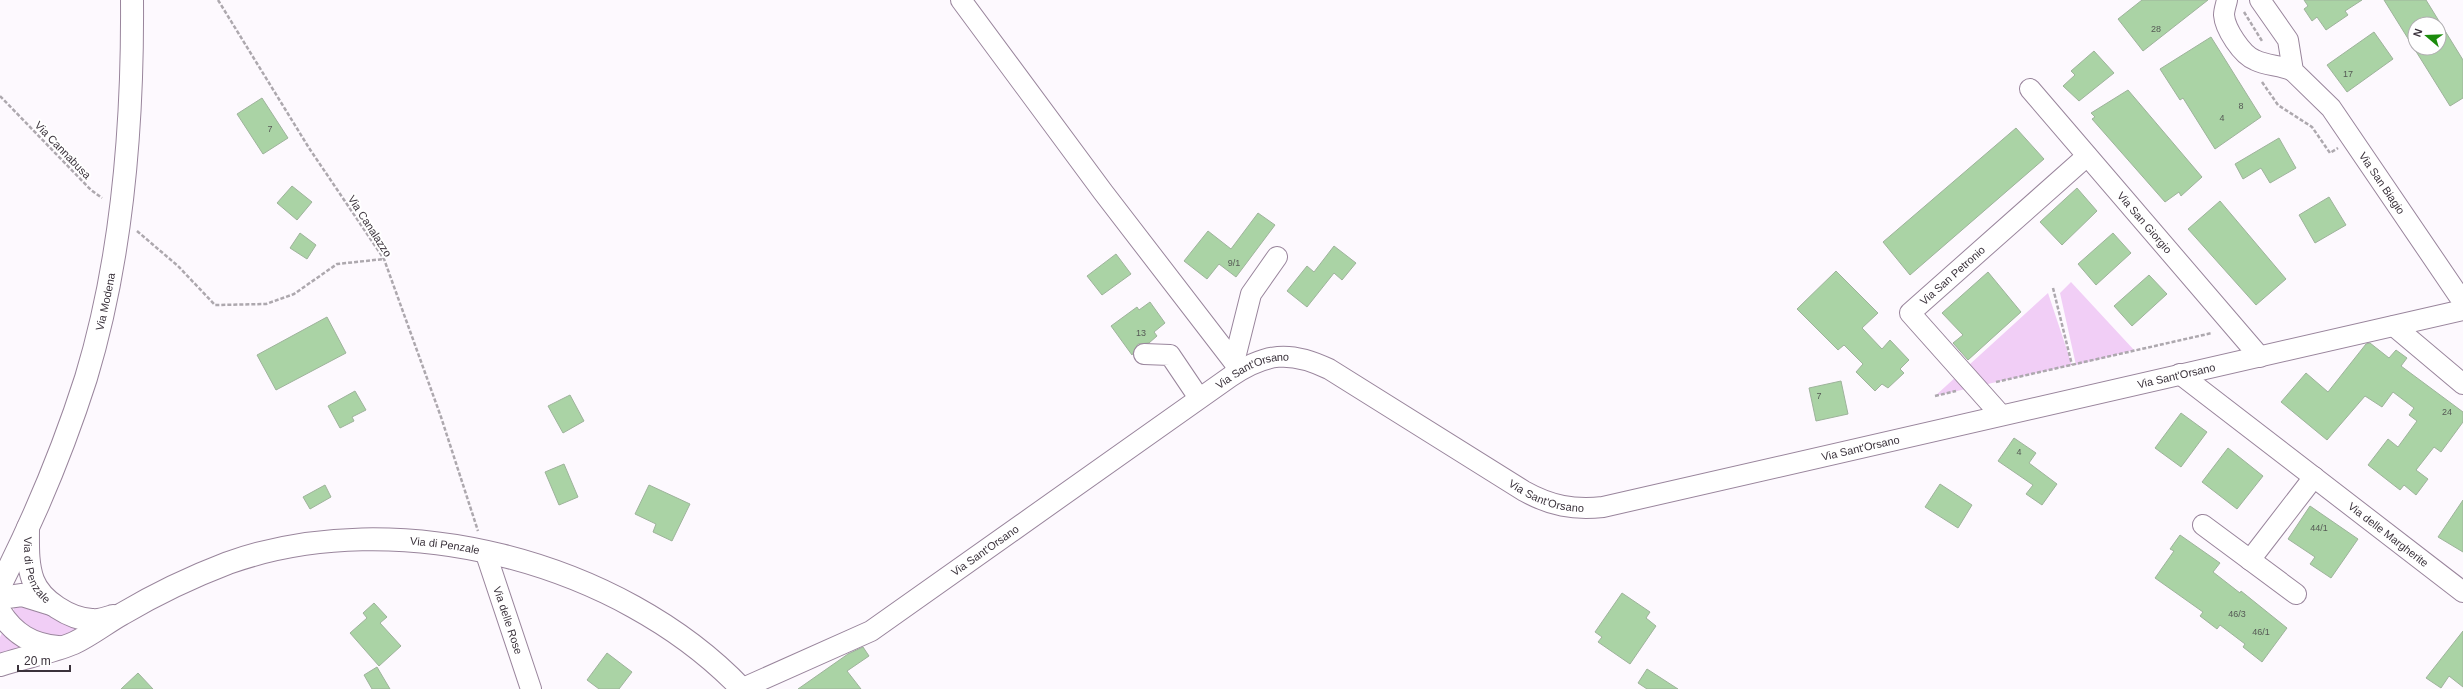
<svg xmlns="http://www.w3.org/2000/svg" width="2463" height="689" font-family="Arial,sans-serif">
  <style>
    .green { fill: #f1cef6 }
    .building { fill: #aad3a5; stroke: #9eb39b; fill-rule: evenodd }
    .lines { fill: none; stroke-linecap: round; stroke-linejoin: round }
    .street-casing { stroke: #99859c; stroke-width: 22 }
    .secondary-casing { stroke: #99859c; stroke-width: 24 }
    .primary-casing { stroke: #99859c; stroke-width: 24 }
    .path { stroke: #ada8ae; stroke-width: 2.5; stroke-dasharray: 4 2; stroke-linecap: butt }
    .street { stroke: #fff; stroke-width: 20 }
    .secondary { stroke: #fff; stroke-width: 22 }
    .primary { stroke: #fff; stroke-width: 22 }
    .labels { text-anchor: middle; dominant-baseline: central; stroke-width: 4; stroke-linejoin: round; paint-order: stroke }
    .number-label { font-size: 9px; fill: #565a56 }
    .street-label { font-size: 11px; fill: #3a323b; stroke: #fff }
  </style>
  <rect width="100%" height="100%" fill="#fdf9fe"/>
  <path class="green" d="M2071,282L2134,350L2076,365L2060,293Z
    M2048,293L2072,365L1935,396Z
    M21,605H28L85,628C45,646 44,642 13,613L14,608Z
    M4,629L28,648L0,656V637Z"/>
  <path class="building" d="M2142,0H2208L2143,51L2118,19Z
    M2304,0H2362L2345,11L2348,15L2326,30L2317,17L2312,21L2304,9L2308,6Z
    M2384,0H2426L2463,60V98L2450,106ZM2415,24H2439V48H2415Z
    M2374,32L2393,59L2347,92L2327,65Z
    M2211,37L2261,117L2215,149L2183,98L2180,100L2160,69Z
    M2094,51L2114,73L2079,101L2063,86L2075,75L2071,71Z
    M2128,90L2202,177L2181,196L2179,192L2165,202L2092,119L2095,117L2091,113Z
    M262,98L288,138L263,154L237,114Z
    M2016,128L2044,159L1910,275L1883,242Z
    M2279,138L2296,168L2270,183L2261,168L2243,179L2235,164Z
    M292,186L312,202L297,220L277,203Z
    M2077,188L2097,211L2062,245L2040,222Z
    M2329,197L2346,225L2315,243L2299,215Z
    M2220,201L2286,279L2256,305L2188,229Z
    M1258,213L1275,225L1236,277L1219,264L1207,279L1184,261L1208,231L1231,249Z
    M300,233L316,245L307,259L290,248Z
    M2113,233L2131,253L2096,285L2078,264Z
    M1334,246L1356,263L1342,280L1334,273L1307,307L1287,291L1307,266L1314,272Z
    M1116,254L1131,274L1102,295L1087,276Z
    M1836,271L1878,313L1862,328L1882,349L1890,340L1909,360L1900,369L1904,373L1888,388L1882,384L1875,391L1856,372L1863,364L1844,345L1838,350L1797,309Z
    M1988,272L2021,312L1968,360L1953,343L1963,335L1942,313Z
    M2149,275L2167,294L2132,326L2114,306Z
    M1150,302L1165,323L1154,332L1157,336L1149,343L1138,344L1132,355L1111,326L1137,307L1139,310Z
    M327,317L346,353L276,390L257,355Z
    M2370,343L2389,358L2396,350L2407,358L2401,366L2463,412V422L2441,452L2434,447L2416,470L2428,479L2416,495L2404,485L2400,490L2368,465L2388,439L2398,447L2417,421L2409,415L2414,408L2393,392L2382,407L2365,396L2327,440L2281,402L2306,373L2328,392L2366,344Z
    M1841,381L1848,414L1816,421L1809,388Z
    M355,391L366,410L352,417L354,421L340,428L328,406Z
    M570,395L584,421L563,433L548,406Z
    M2181,413L2207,432L2181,467L2155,448Z
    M2014,438L2036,453L2029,463L2057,484L2042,505L2026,494L2033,485L1998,461Z
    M2228,448L2263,476L2237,509L2202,482Z
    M564,464L578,497L559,505L545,472Z
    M1940,484L1972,505L1958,528L1925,507Z
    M325,485L331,497L310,509L303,497Z
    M649,485L690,504L672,541L653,532L656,524L635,514Z
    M2463,500V552L2438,537Z
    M2310,506L2358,539L2331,578L2310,564L2315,557L2288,539Z
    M2180,535L2220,563L2213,572L2240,593L2241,591L2287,628L2262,662L2243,647L2245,644L2220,625L2217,629L2200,616L2203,612L2155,578L2174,551L2170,549Z
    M1622,593L1650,612L1646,618L1656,626L1630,664L1598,642L1602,637L1595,632Z
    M374,603L387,617L380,623L401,646L379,666L350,633L367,618L363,613Z
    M2463,631V687L2449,676L2441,688L2426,678Z
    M863,647L869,656L847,671L861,689H798L848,654Z
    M607,653L632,672L619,689H599L587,680Z
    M377,667L390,689H372L364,675Z
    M1647,669L1678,689H1647L1638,683Z
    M138,673L153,689H121Z"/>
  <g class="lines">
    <g class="street-casing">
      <g id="street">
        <path d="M961,0L1103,192L1240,370"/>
        <path d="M2227,0C2226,5 2224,10 2224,15C2225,29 2242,55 2255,60C2267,66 2281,65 2293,71"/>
        <path id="s1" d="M2260,0L2288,40L2293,71L2331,108L2463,302"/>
        <path id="s2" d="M2030,89L2260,357"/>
        <path d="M2394,326L2463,384"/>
        <path d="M1144,354L1170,355L1199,398"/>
        <path d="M1234,362L1251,294L1277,257"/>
        <path id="s3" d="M2180,374L2463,592"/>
        <path id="s4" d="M2000,414L1910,313L2087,156"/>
        <path d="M2203,525L2296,594"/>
        <path id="s5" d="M485,551L531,689"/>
        <path d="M2250,560L2314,477"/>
        <path id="s6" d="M741,689L871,631L1230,377C1265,353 1290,350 1329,369L1524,491C1551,506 1573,510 1603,507L2463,310"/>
      </g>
    </g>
    <g class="secondary-casing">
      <g id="secondary">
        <path id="s7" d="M28,528C28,545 27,564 33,580C41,601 70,619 92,620C99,621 107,618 113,616"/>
        <path d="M0,598L22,595L51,604"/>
        <path d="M0,612C14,634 32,645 58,647"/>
        <path id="s8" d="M0,665C24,657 50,653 74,643C91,635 106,623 122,614C154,595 194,576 228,563C396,503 620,561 742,689"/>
      </g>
    </g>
    <g class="primary-casing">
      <g id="primary">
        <path id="s9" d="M0,586C34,519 63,450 86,378C123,256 133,126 132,0"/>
      </g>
    </g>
    <path class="path" d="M218,0L309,148L384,259L441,417L478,531
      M2244,12L2262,41
      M2262,82L2278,105L2312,127L2330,153L2338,148
      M0,96L91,190L102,198
      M137,231L178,266L215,305L266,304L294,294L337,264L384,259
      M2053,288L2072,365
      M1996,382L2212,333
      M1935,396L1956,391"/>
    <use href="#street" class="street"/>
    <use href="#secondary" class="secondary"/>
    <use href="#primary" class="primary"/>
  </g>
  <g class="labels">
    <g class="number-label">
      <text x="2156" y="29">28</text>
      <text x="2348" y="74">17</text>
      <text x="2241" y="106">8</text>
      <text x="2222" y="118">4</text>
      <text x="270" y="129">7</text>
      <text x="1234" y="263">9/1</text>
      <text x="1141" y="333">13</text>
      <text x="1819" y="396">7</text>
      <text x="2447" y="412">24</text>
      <text x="2019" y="452">4</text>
      <text x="2319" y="528">44/1</text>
      <text x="2237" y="614">46/3</text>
      <text x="2261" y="632">46/1</text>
    </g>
    <g class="street-label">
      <text transform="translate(63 150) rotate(46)">Via Cannabusa</text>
      <text stroke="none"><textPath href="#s1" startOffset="224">Via San Biagio</textPath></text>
      <text stroke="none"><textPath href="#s2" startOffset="176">Via San Giorgio</textPath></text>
      <text transform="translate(370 226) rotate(57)">Via Canalazzo</text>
      <text stroke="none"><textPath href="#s4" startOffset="192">Via San Petronio</textPath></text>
      <text stroke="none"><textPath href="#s9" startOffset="304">Via Modena</textPath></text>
      <text stroke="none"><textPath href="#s6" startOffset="606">Via Sant'Orsano</textPath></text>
      <text stroke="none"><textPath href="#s6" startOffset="1588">Via Sant'Orsano</textPath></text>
      <text stroke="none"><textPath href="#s6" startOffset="1264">Via Sant'Orsano</textPath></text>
      <text stroke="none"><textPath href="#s6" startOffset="941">Via Sant'Orsano</textPath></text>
      <text stroke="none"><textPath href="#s3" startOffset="263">Via delle Margherite</textPath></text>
      <text stroke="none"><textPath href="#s8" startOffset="471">Via di Penzale</textPath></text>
      <text stroke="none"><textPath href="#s6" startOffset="282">Via Sant'Orsano</textPath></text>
      <text stroke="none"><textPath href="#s7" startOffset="44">Via di Penzale</textPath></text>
      <text stroke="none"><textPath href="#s5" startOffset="73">Via delle Rose</textPath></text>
    </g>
  </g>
  <g transform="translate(2427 36) rotate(289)"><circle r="19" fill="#ffffff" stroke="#b0adb1"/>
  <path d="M0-3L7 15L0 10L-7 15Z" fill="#1b8b0c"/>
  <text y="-6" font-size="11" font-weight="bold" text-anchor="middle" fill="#3a323b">N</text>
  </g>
  <path d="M18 665v6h52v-6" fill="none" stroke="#3a323b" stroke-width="2"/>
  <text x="24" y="665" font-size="12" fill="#3a323b" stroke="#ffffff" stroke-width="3" paint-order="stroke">20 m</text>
</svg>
